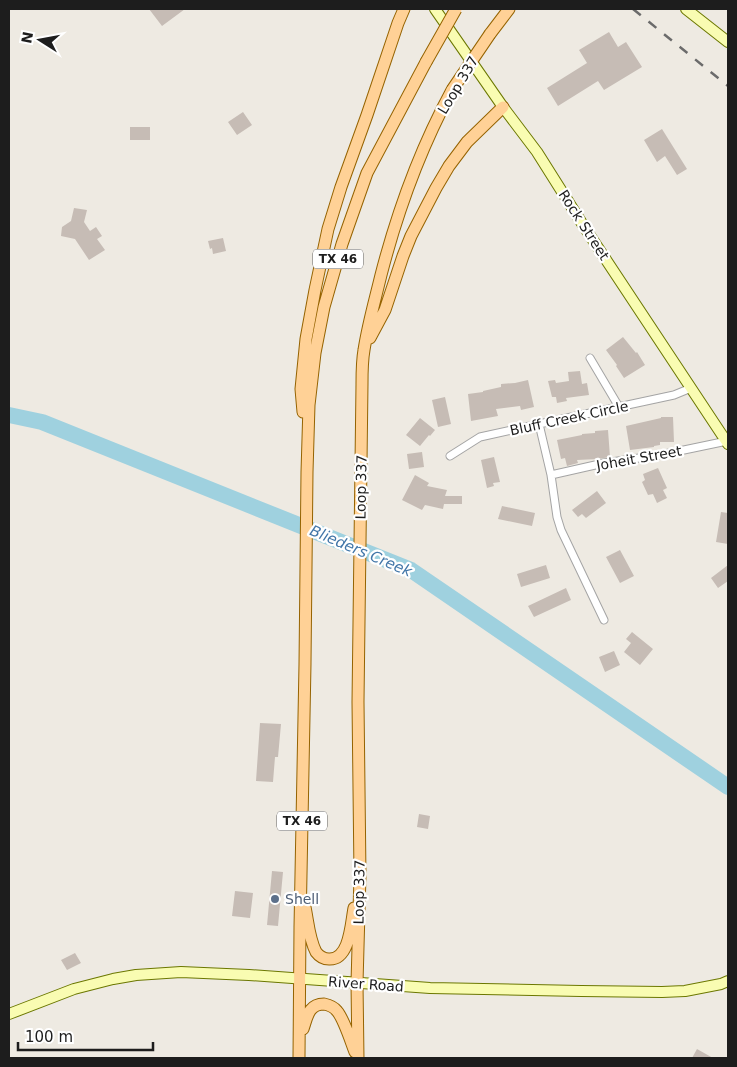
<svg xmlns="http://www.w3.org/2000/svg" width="737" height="1067" font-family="'DejaVu Sans',sans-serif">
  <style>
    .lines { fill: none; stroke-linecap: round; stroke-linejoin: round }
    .river { stroke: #9fd1df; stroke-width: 16 }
    .building { fill: #c6bcb5 }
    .street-casing { stroke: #a4a4a4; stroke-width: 9 }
    .secondary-casing { stroke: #6b7700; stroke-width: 12 }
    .primary-casing { stroke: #956300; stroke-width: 13 }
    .street { stroke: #fff; stroke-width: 7 }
    .secondary { stroke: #f9fcb2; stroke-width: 10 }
    .primary { stroke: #ffd196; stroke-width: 11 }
    .rail { stroke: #6b6b6b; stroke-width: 2.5; stroke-dasharray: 10 10; stroke-linecap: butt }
    .primary-bridge-casing { stroke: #956300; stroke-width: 13; stroke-linecap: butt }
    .primary-bridge { stroke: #ffd196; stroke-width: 11 }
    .service-dot { fill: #5c6f8a; stroke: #fff; stroke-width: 2 }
    .labels { text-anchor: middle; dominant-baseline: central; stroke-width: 4.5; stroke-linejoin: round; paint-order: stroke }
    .shield { fill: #fff; stroke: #616161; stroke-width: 1 }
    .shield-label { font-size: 12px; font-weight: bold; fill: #1d1d1d }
    .street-label { font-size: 14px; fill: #1d1d1d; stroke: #fff }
    .service-label { font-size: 14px; fill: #4e5e75; stroke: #fff; text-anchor: start }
    .water-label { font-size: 15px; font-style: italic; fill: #4276a8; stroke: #fff }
  </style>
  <rect width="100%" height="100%" fill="#eeeae2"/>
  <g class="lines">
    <path class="river" d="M9,415L42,422L411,570L728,787"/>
  </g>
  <path class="building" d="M149,9H185L162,26Z
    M609,32L618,47L626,42L642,67L604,90L598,81L558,106L547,88L587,63L579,50Z
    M243,112L252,125L237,135L228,122Z
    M130,127H150V140H130Z
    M662,129L687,169L677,175L665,156L657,162L644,140Z
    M74,208L87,210L84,222L90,231L96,227L102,236L97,239L105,250L89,260L75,239L61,236L62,227L71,221Z
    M223,238L226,251L213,254L212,248L210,249L208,241Z
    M623,337L636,353L637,352L645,365L624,378L616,366L617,365L606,350Z
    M580,371L582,384L587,383L589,395L566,398L567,401L557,403L556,397H552L548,381L555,380L556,383L569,381L568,372Z
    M528,380L534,407L521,410L520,406L496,409L498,416L471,421L468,394L483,392V391L501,387V384L515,383Z
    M445,397L451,424L438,427L432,400Z
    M661,417H673L674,442H660V445L654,446V447L630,450L626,426L661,418Z
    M420,418L435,430L430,436L429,435L420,446L406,435Z
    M608,430L610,457L598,459L577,460L578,463L567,466L565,458L561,459L557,440L582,435V434L595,433V431Z
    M422,452L424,467L409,469L407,454Z
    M494,457L500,482L493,483L494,486L487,488L481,460Z
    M658,468L667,488L663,490L667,498L657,503L653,494L648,495L642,482L645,480L643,474Z
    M415,475L429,483L427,486L447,490L445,496H462V504H444L443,509L425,505L422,510L402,500Z
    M597,491L606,503L586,518L582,514L578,517L572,510Z
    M502,506L535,513L532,526L498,519Z
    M721,512L728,513V544L716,542Z
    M620,550L634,576L620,583L606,557Z
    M546,565L550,578L521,587L517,574Z
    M728,565V581L718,588L711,578Z
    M566,588L571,600L534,617L528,606Z
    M632,632L653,649L640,665L624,652L631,643L626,639Z
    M614,651L620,665L605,672L599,657Z
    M260,723L281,724L278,757H275L273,782L256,781Z
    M419,814L430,816L428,829L417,827Z
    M272,871L283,872L278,926L267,925Z
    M235,891L253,893L250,918L232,916Z
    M75,953L81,963L67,970L61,960Z
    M697,1049L713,1058H692Z"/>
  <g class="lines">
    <g class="street-casing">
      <path id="street" d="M590,358L619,407
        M539,424L551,475L557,517L561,530L604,620
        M450,456L480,437L539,424L674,395L691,388
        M551,475L604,463L660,455L727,441"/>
    </g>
    <g class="secondary-casing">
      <path id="secondary" d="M435,9L503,107L537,152L583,225L728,444
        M686,9L728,42
        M9,1014L74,989L113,979L136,975L181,972L249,975L430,988L581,991L662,992L685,991L721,984L728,981"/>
    </g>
    <g class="primary-casing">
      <path id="primary" d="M490,34L509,9
        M370,338L385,310L403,256L411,236L436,188L449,166L467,142L503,107
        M303,412L301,389L306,339L315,290L328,229L341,187L367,115L398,23L404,9
        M305,907C308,921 309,939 316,952C319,956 323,959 329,959C350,960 351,923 354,908
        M303,1029C307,1018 308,1004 324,1004C329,1005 334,1007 337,1011C344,1019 351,1042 355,1052
        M299,1058L300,927L305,664L307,472L309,405L315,353L324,307L342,244L367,173L426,62
        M358,1058L357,983L360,875L358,702L362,384C362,373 362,361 364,350C368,324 375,300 381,275C398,209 420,149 452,90"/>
    </g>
    <use href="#street" class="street"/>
    <use href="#secondary" class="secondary"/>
    <use href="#primary" class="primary"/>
    <path class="rail" d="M633,9L728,86"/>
    <g class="primary-bridge-casing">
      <path id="primary-bridge" d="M426,62L456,9
        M452,90L490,34"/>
    </g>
    <use href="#primary-bridge" class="primary-bridge"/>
  </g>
  <circle class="service-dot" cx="275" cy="899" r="5"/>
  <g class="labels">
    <g class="shield">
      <rect x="313" y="249.5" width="50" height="19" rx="4"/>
      <rect x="277" y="811.5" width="50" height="19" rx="4"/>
    </g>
    <g class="shield-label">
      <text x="338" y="259">TX 46</text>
      <text x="302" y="821">TX 46</text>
    </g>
    <g class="street-label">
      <text transform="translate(458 85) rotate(-59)">Loop 337</text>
      <text transform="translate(584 225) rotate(57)">Rock Street</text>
      <text transform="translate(569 418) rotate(-12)">Bluff Creek Circle</text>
      <text transform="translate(639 458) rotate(-10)">Joheit Street</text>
      <text transform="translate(361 487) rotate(-89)">Loop 337</text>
      <text transform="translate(359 892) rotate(-89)">Loop 337</text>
      <text transform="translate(366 984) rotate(4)">River Road</text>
    </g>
    <g class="service-label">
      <text x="285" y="899">Shell</text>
    </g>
    <g class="water-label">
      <text transform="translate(361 551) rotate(23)">Blieders Creek</text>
    </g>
  </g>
  <rect width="737" height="1067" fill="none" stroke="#1d1d1d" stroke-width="20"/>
  <g transform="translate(40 40) rotate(281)" stroke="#ffffff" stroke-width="4" paint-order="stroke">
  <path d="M0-4L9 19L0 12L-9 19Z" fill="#1d1d1d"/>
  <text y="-8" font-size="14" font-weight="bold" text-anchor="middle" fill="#1d1d1d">N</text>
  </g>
  <path d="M18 1042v8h135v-8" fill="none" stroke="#1d1d1d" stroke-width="2.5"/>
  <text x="25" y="1042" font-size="15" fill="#1d1d1d" stroke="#ffffff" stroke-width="4" paint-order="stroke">100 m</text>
</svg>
